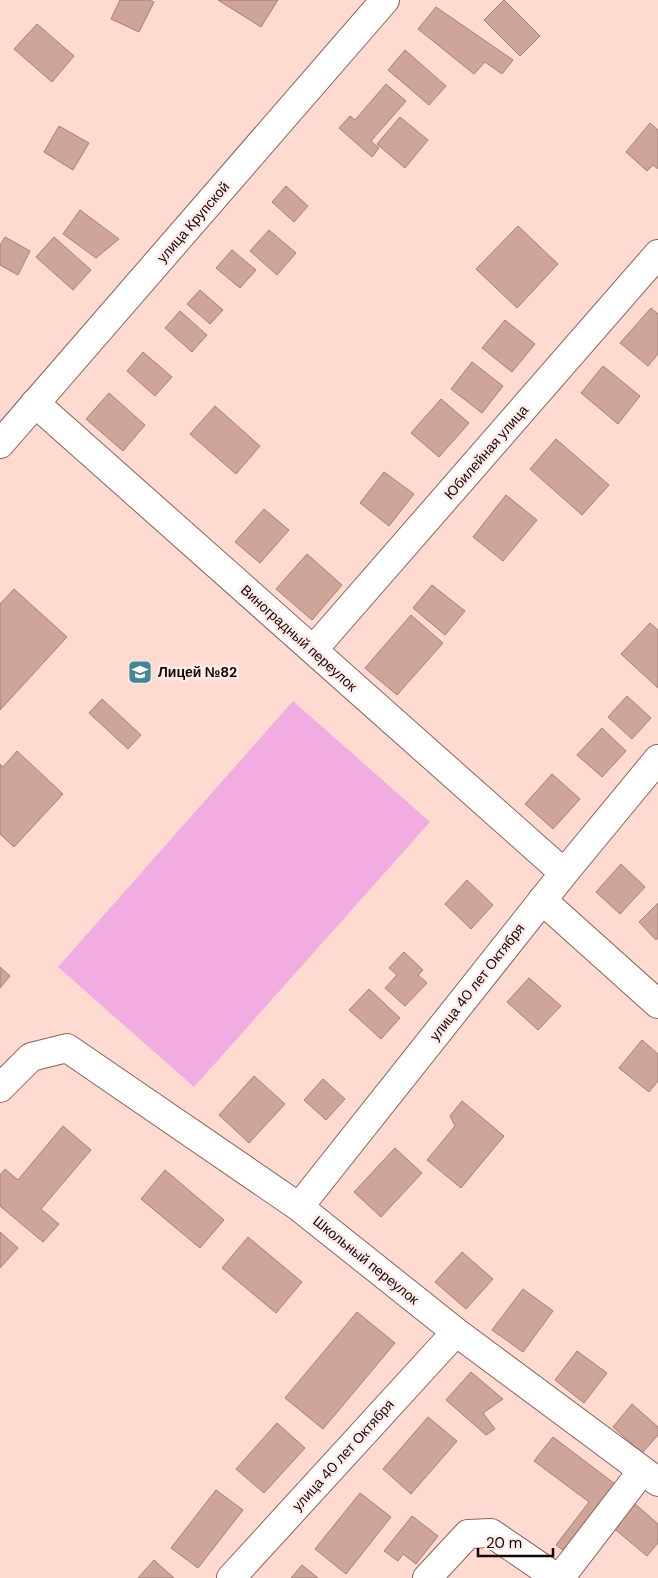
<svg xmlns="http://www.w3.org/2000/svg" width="658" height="1578" font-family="'DM Sans',sans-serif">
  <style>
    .green { fill: #f1ade2 }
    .building { fill: #cfa59a; stroke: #a77f74 }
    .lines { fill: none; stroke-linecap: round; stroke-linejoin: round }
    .minor-casing { stroke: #8a6359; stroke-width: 30 }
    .major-casing { stroke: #8a6359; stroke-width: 30 }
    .minor { stroke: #fff; stroke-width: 28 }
    .major { stroke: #fff; stroke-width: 28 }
    .labels { text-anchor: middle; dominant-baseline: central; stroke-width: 5; stroke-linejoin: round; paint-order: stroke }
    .street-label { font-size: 14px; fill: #150705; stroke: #ffece8 }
    .poi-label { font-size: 14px; font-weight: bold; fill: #150705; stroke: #ffece8; text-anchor: start }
  </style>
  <rect width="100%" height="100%" fill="#ffdad1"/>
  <path class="green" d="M293,701L430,822L194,1087L58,967Z"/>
  <path class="building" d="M120,0H149L154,2L139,32L111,19Z
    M218,0H278L261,27Z
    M504,0L540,36L520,56L484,20Z
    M436,7L513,60L502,74L485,62L474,74L418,29Z
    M37,24L74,56L52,82L14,49Z
    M405,50L446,86L429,105L388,70Z
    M386,84L406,101L371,141L379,148L372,157L339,128L350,116L355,120Z
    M400,117L428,140L405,168L377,144Z
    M650,123L658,130V169L653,165L647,171L626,152Z
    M59,126L89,143L73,170L44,152Z
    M286,186L308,206L294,222L272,202Z
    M80,210L119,239L96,258L63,234Z
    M518,226L558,264L517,308L476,269Z
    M269,230L296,253L277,275L250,251Z
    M5,237L30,251L18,275L0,265V245Z
    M54,237L91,270L73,290L36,257Z
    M232,250L256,270L240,288L216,268Z
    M200,290L223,310L210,324L187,304Z
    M651,308L658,314V354L648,366L620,343Z
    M180,311L207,335L192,352L165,328Z
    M505,320L535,344L512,372L482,348Z
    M143,352L172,377L155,396L127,371Z
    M472,362L503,386L482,413L451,389Z
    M603,366L640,396L618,424L581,393Z
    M109,393L145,425L123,451L86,419Z
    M441,399L469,423L439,457L411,433Z
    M215,406L260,446L236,474L190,434Z
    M556,439L609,485L582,515L530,469Z
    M384,472L414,494L389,526L360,503Z
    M506,495L537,520L503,561L473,537Z
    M264,509L289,530L260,563L235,542Z
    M307,554L342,585L312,620L276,589Z
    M432,585L465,611L445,635L413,608Z
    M14,589L67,637L0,710V604Z
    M411,615L443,643L397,695L365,668Z
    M650,623L658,630V688L621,654Z
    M627,696L651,718L632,739L608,717Z
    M102,699L141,735L128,749L89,713Z
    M602,728L626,751L602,777L577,755Z
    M17,751L63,794L14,847L0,834V764L3,767Z
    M552,774L580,799L553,829L525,804Z
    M621,864L645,887L620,914L596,892Z
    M467,880L493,905L471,929L445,904Z
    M658,903V938L656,940L639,922Z
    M404,952L423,970L418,975L427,983L405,1006L385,988L397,975L389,968Z
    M0,967L10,976L0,988Z
    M529,978L561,1006L538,1030L507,1002Z
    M369,989L400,1018L381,1039L349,1010Z
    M642,1040L658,1054V1081L649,1092L619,1068Z
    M254,1076L285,1104L249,1143L219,1115Z
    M323,1079L345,1099L326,1120L304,1100Z
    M462,1101L504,1136L461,1188L427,1160L455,1126L450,1116Z
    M63,1126L91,1150L41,1209L59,1224L43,1242L0,1206V1175L5,1169L18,1180Z
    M395,1148L422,1173L381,1217L354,1192Z
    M165,1170L224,1220L200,1248L141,1199Z
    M0,1232L18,1248L0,1268Z
    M248,1237L302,1282L276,1313L222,1268Z
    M462,1252L493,1279L466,1309L435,1282Z
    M523,1289L553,1311L523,1352L492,1330Z
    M357,1312L395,1343L323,1429L285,1398Z
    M577,1351L607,1373L584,1403L555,1380Z
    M471,1372L503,1399L483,1413L495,1429L486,1435L446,1400Z
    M632,1404L658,1427V1435L642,1453L613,1427Z
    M428,1417L457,1441L411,1494L383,1469Z
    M277,1423L305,1448L264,1493L236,1469Z
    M553,1437L619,1487L568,1554L556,1545L589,1502L534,1461Z
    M216,1490L243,1510L198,1568L171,1548Z
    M360,1493L391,1517L346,1574L315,1549Z
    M633,1502L658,1524V1543L647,1556L611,1526Z
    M412,1516L438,1536L416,1564L403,1554L398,1561L384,1551Z
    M154,1560L174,1578H138Z
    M302,1565L318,1578H291Z"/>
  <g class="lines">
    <g class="minor-casing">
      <path id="minor" d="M35,403L564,873
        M313,650L658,254
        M542,900L658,1004
        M0,1088L31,1057L67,1048L299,1207L456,1332L658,1482
        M299,1207L564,873L658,759
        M231,1578L456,1332
        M427,1578L468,1534L491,1533L557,1578
        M560,1578L642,1471"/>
    </g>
    <g class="major-casing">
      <path id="major" d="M0,444L385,0"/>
    </g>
    <use href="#minor" class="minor"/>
    <use href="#major" class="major"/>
  </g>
  <defs>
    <g id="school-square" transform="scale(1.25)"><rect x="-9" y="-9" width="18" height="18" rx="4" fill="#438696" stroke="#ffece8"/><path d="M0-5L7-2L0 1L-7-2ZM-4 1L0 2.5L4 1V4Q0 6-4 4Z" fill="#fff"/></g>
  </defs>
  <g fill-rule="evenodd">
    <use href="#school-square" x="140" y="672"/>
  </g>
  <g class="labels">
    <g class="street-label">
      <text transform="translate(193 222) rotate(-49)">улица Крупской</text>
      <text transform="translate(486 452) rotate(-49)">Юбилейная улица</text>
      <text transform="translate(299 638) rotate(42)">Виноградный переулок</text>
      <text transform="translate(477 982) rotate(-52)">улица 40 лет Октября</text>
      <text transform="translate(366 1260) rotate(39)">Школьный переулок</text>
      <text transform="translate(343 1455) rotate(-48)">улица 40 лет Октября</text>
    </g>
    <g class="poi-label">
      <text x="158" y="672">Лицей №82</text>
    </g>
  </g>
  <path d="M478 1548v8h75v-8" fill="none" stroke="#150705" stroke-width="2.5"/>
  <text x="486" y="1548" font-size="15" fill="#150705" stroke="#ffece8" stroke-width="4" paint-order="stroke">20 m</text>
</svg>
